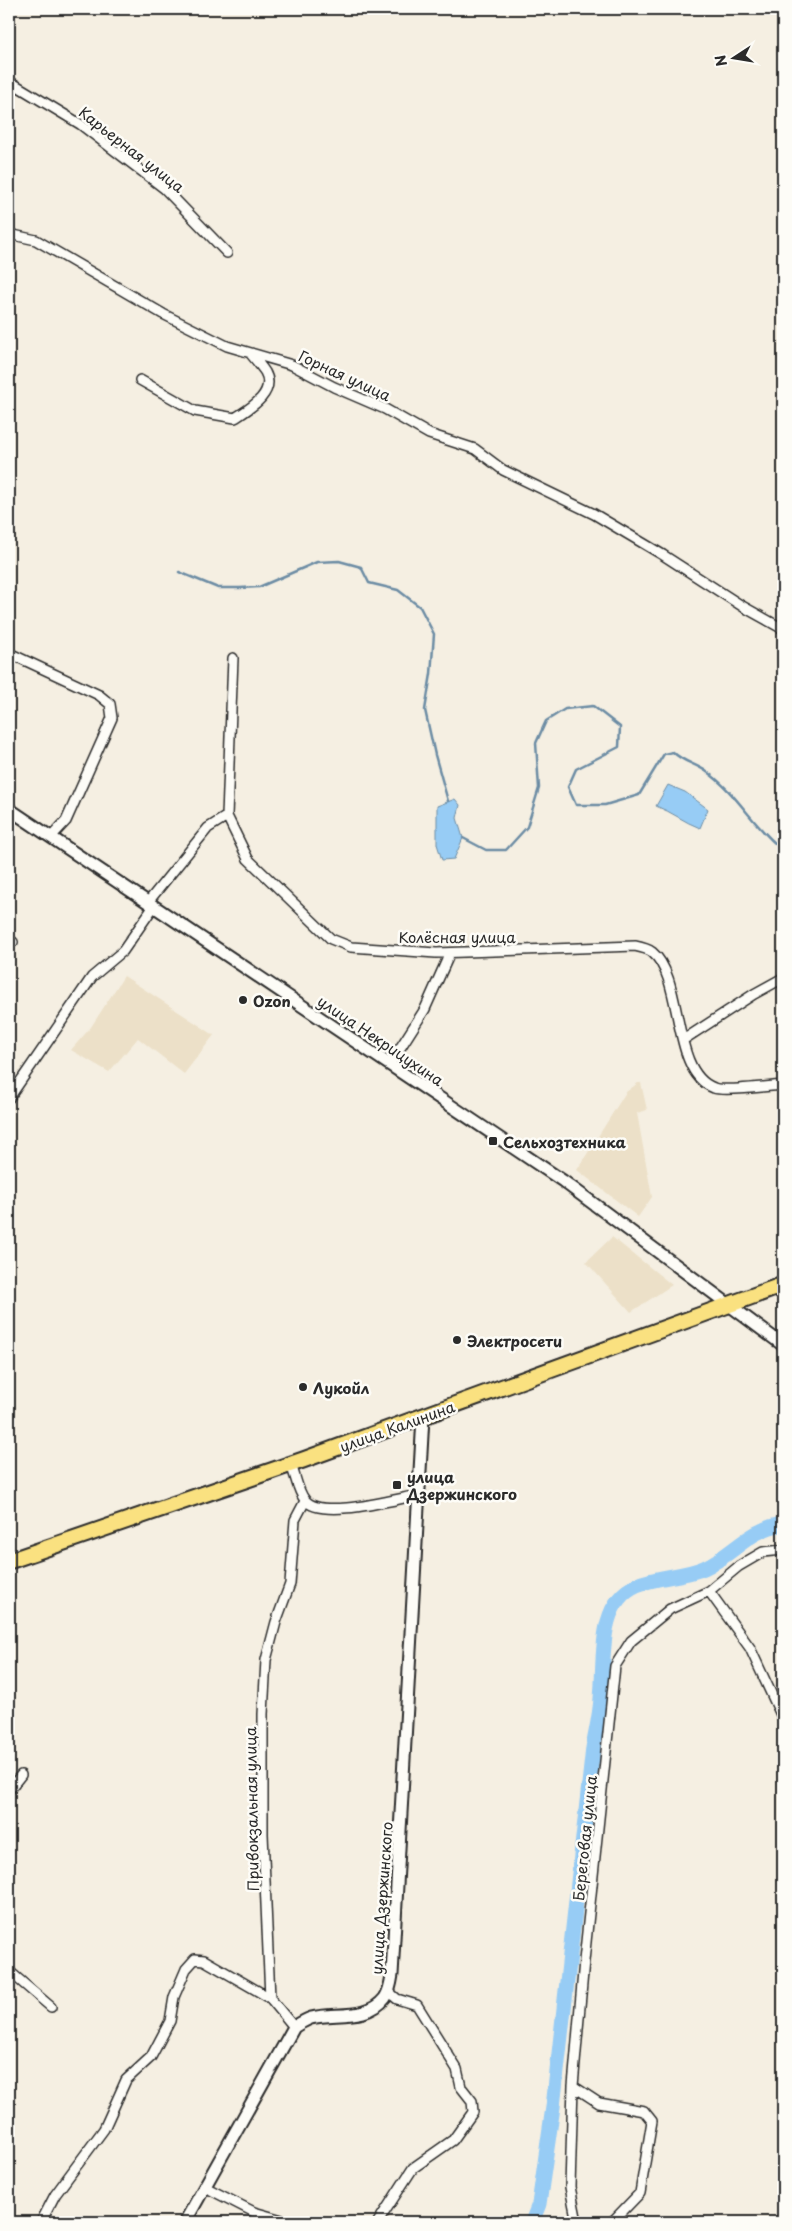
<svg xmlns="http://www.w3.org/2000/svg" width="792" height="2231" font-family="'Playpen Sans',sans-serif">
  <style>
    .built { fill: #ece0c8 }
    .water { fill: #97ccf5; stroke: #6c8ca4 }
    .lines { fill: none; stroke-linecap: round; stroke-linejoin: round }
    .stream { stroke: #6c8ca4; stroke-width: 2.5 }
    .river { stroke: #97ccf5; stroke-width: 15 }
    .minor-casing { stroke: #2b2b2b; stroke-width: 12 }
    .tertiary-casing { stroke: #2b2b2b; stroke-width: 15 }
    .primary-casing { stroke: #2b2b2b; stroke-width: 19 }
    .minor { stroke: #fdfcf7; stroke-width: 9 }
    .tertiary { stroke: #fdfcf7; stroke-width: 11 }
    .primary { stroke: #fae180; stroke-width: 15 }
    .poi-dot { fill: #2b2b2b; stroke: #fdfcf7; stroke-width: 2 }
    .labels { text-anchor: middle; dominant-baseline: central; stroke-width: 5; stroke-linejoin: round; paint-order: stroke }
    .street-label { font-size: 15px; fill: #2b2b2b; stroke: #fdfcf7 }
    .poi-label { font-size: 15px; font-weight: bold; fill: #2b2b2b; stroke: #fdfcf7; text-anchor: start }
  </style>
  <rect width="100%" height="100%" fill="#f5efe2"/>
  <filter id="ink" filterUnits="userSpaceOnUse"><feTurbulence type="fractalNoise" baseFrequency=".02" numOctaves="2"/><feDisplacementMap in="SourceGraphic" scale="10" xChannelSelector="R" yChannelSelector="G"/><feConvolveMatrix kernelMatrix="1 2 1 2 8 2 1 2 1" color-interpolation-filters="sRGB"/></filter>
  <g filter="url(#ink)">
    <path class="built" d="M124,976L214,1035L184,1074L138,1038L109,1072L71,1050L91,1027Z
      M638,1083H641L647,1110L637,1113L652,1197L638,1217L577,1170L626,1092Z
      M612,1237L672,1285L631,1312L586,1262Z"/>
    <path class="water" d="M668,785L685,792L708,809L700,828C684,822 672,812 656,806Z
      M455,799L460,805L457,818L463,838L454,859L442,860L437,844V806Z"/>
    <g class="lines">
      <path class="stream" d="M179,572L218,588H240L259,587L317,562L339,561L361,567L369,583L398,590L420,607L434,634L431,674L425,710L435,755L448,801
        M463,838L486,850H506L527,827L539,788L536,743L546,721L565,709L593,706L620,727L619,747L576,769L568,787L576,805H605L639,795L664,754L673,752C683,762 696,764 707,772C737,793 754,828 783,850"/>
      <path class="river" d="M532,2222L539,2204L553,2107L593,1748C596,1731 600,1715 601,1698C605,1662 596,1603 637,1585C658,1576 683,1577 704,1568C733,1555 749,1529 783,1524"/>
      <g class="minor-casing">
        <path id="minor" d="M9,81L80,124L165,189L227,253
          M9,234L36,240L163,314L227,346L292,365L334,387L385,409L429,434L475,449L503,470L594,514L663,555L742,606L783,629
          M140,380L195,411L235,418C249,409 277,393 265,372C261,366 255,359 250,353
          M9,653L99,695L110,704L112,718L66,821L51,837
          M233,658L227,816L248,859L331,939L351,947L436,953L635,946C640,947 648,949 652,952C685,979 670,1072 714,1088C724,1092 770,1086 783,1085
          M148,902L208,828L227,816
          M9,939L13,942
          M683,1040L754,994L783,978
          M390,1064L425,1009L450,953
          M9,1098L92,977L123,951L154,906
          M291,1464C295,1475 298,1492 305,1500C321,1520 395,1499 418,1495
          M709,1591L750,1648L783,1719
          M9,1790L21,1775
          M9,1971L51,2007
          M270,1998L263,1834V1714L266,1660L276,1622L290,1584L295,1520L305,1501
          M573,2086L599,2103L644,2111L652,2121L640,2193L612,2222
          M205,2187L254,2212L289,2222
          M41,2222L55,2195L104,2129L126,2080L151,2057L170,2021L174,1997L186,1969L195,1959L204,1960L270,1998L294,2027
          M378,2222L413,2168L453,2140L473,2112L472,2101L461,2087L457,2069L417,2005L397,1999L388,1991
          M577,2222L570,2187L573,2086L584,1961L615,1666L631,1641L670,1609L709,1591L739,1566L763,1552L783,1550"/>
      </g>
      <g class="tertiary-casing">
        <path id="tertiary" d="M9,809L563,1181L783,1345
          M185,2222L294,2027C299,2024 305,2020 311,2018C336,2012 367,2021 385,1998C389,1992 391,1982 392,1975L423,1417"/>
      </g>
      <g class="primary-casing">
        <path id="primary" d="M9,1561L303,1460L783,1285"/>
      </g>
      <use href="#minor" class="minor"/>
      <use href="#tertiary" class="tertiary"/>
      <use href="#primary" class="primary"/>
    </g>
  </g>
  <g class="poi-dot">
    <circle cx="243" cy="1000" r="5"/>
    <rect x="488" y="1136" width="10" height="10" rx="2.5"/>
    <circle cx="457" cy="1340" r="5"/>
    <circle cx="303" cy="1387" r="5"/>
    <rect x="392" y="1480" width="10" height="10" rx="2.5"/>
  </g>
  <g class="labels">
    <g class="street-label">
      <text transform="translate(132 149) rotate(38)">Карьерная улица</text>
      <text transform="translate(345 375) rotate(25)">Горная улица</text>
      <text x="457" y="936">Колёсная улица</text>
      <text transform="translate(381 1040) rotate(34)">улица Некрицухина</text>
      <text transform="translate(397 1426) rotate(-20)">улица Калинина</text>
      <text transform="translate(251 1809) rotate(-91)">Привокзальная улица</text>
      <text transform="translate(584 1838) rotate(-84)">Береговая улица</text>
      <text transform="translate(381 1898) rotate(-86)">улица Дзержинского</text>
    </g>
    <g class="poi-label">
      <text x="253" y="1000">Ozon</text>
      <text x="503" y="1141">Сельхозтехника</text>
      <text x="467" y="1340">Электросети</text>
      <text x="313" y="1387">Лукойл</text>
      <text x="407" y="1476">улица<tspan x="407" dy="17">Дзержинского</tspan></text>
    </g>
  </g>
  <rect width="792" height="2231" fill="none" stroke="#fdfcf7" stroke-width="30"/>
  <rect x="15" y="15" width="762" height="2201" fill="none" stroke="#2b2b2b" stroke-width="2" filter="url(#ink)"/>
  <g transform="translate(734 58) rotate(258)" stroke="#fdfcf7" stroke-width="4" paint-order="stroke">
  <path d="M0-4L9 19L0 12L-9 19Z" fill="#2b2b2b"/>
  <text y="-8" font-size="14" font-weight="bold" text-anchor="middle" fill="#2b2b2b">N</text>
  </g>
</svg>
